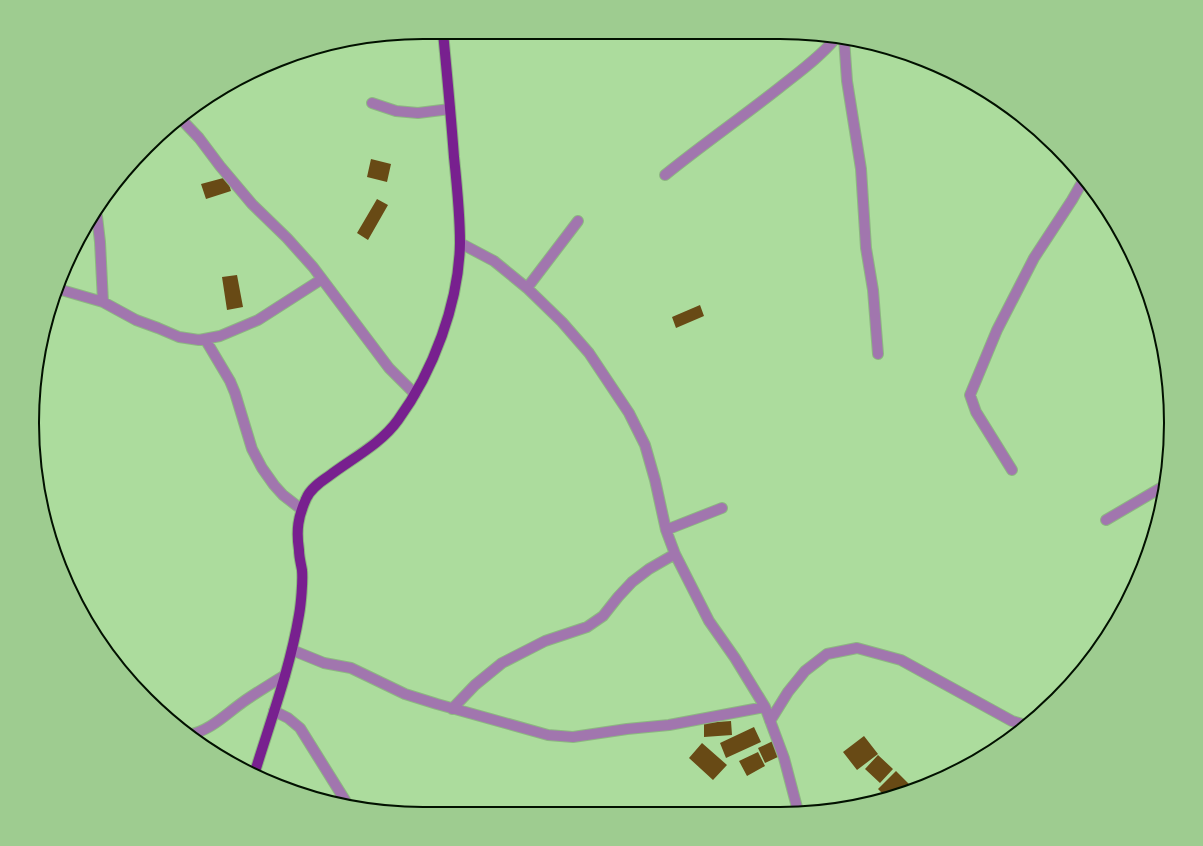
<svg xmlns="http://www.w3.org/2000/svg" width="1203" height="846" font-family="'Space Grotesk',sans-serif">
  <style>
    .building { fill: #684a15 }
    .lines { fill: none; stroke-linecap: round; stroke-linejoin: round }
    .minor-casing { stroke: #8db781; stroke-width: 12 }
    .major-casing { stroke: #8db781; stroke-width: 12 }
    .minor { stroke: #a176ae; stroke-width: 10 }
    .major { stroke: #78208f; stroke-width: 10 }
    .rim { fill: none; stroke: #021100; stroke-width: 2 }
  </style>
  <rect width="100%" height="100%" fill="#acdc9d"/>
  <path class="building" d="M371,159L391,164L387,182L367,177Z
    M227,177L231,191L206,199L201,184Z
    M377,199L388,205L368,240L357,233Z
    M237,275L243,307L227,310L222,277Z
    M700,305L704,316L676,328L672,317Z
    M731,721L732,735L704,737V723Z
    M754,727L761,742L726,758L720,743Z
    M864,736L878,754L857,770L843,752Z
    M773,741L780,756L765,763L758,748Z
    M702,743L727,765L713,780L689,758Z
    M758,752L765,766L747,776L739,761Z
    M878,755L893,769L880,783L865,769Z
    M896,771L910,785L906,788L884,795L878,789Z"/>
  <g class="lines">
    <g class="minor-casing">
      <path id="minor" d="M844,38L847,81L861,169L866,248L873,290L878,354
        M372,103L396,111L418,113L450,109
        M181,119L199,138L220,166L252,204L287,238L313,267L389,368L415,394
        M665,175C702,145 741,118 779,88C799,72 820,57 836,38
        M97,216L100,242L103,302
        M460,243L494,261L527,288L562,322L589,353L629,413L645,445L655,480L666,530L675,554L709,621L735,658L765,707L784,758L798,811
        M527,288L578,221
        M58,289L103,302L136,320L158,328L179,337L199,340L220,336L258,320L322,279
        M205,339L230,381L235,393L252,449L262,468L274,485L283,495L301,509
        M1012,470L976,412L970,395L997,330L1034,258L1072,200L1084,179
        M1106,520L1164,486
        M666,530L722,508
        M292,650L324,663L351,668L405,694L437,704L548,735L573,737L627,729L669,725L765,707
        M452,709L475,685L502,663L545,641L587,627L603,616L618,597L632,582L649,569L675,554
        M274,711L288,718L300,728L348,805
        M770,721L788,692L805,671L827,654L857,648L901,660L1012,721L1026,725
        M188,735C210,731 226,714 243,702C257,692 271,684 285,675"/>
    </g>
    <g class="major-casing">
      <path id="major" d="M254,775C270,722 290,669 299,615C301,604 303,581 302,570C301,564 299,557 299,550C296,530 298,517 306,499C310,489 320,482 329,476C351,459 381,444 398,420C433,372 459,303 460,243C460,214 457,186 454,157C451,116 447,74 443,32"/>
    </g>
    <use href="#minor" class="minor"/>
    <use href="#major" class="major"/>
  </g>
  <path d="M0 0H1203V846H0ZM423 39H780A384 384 0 0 1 1164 423V423A384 384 0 0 1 780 807H423A384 384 0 0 1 39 423V423A384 384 0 0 1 423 39Z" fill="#9ecc90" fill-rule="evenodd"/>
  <path class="rim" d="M423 39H780A384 384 0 0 1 1164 423V423A384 384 0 0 1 780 807H423A384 384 0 0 1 39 423V423A384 384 0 0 1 423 39Z"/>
</svg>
